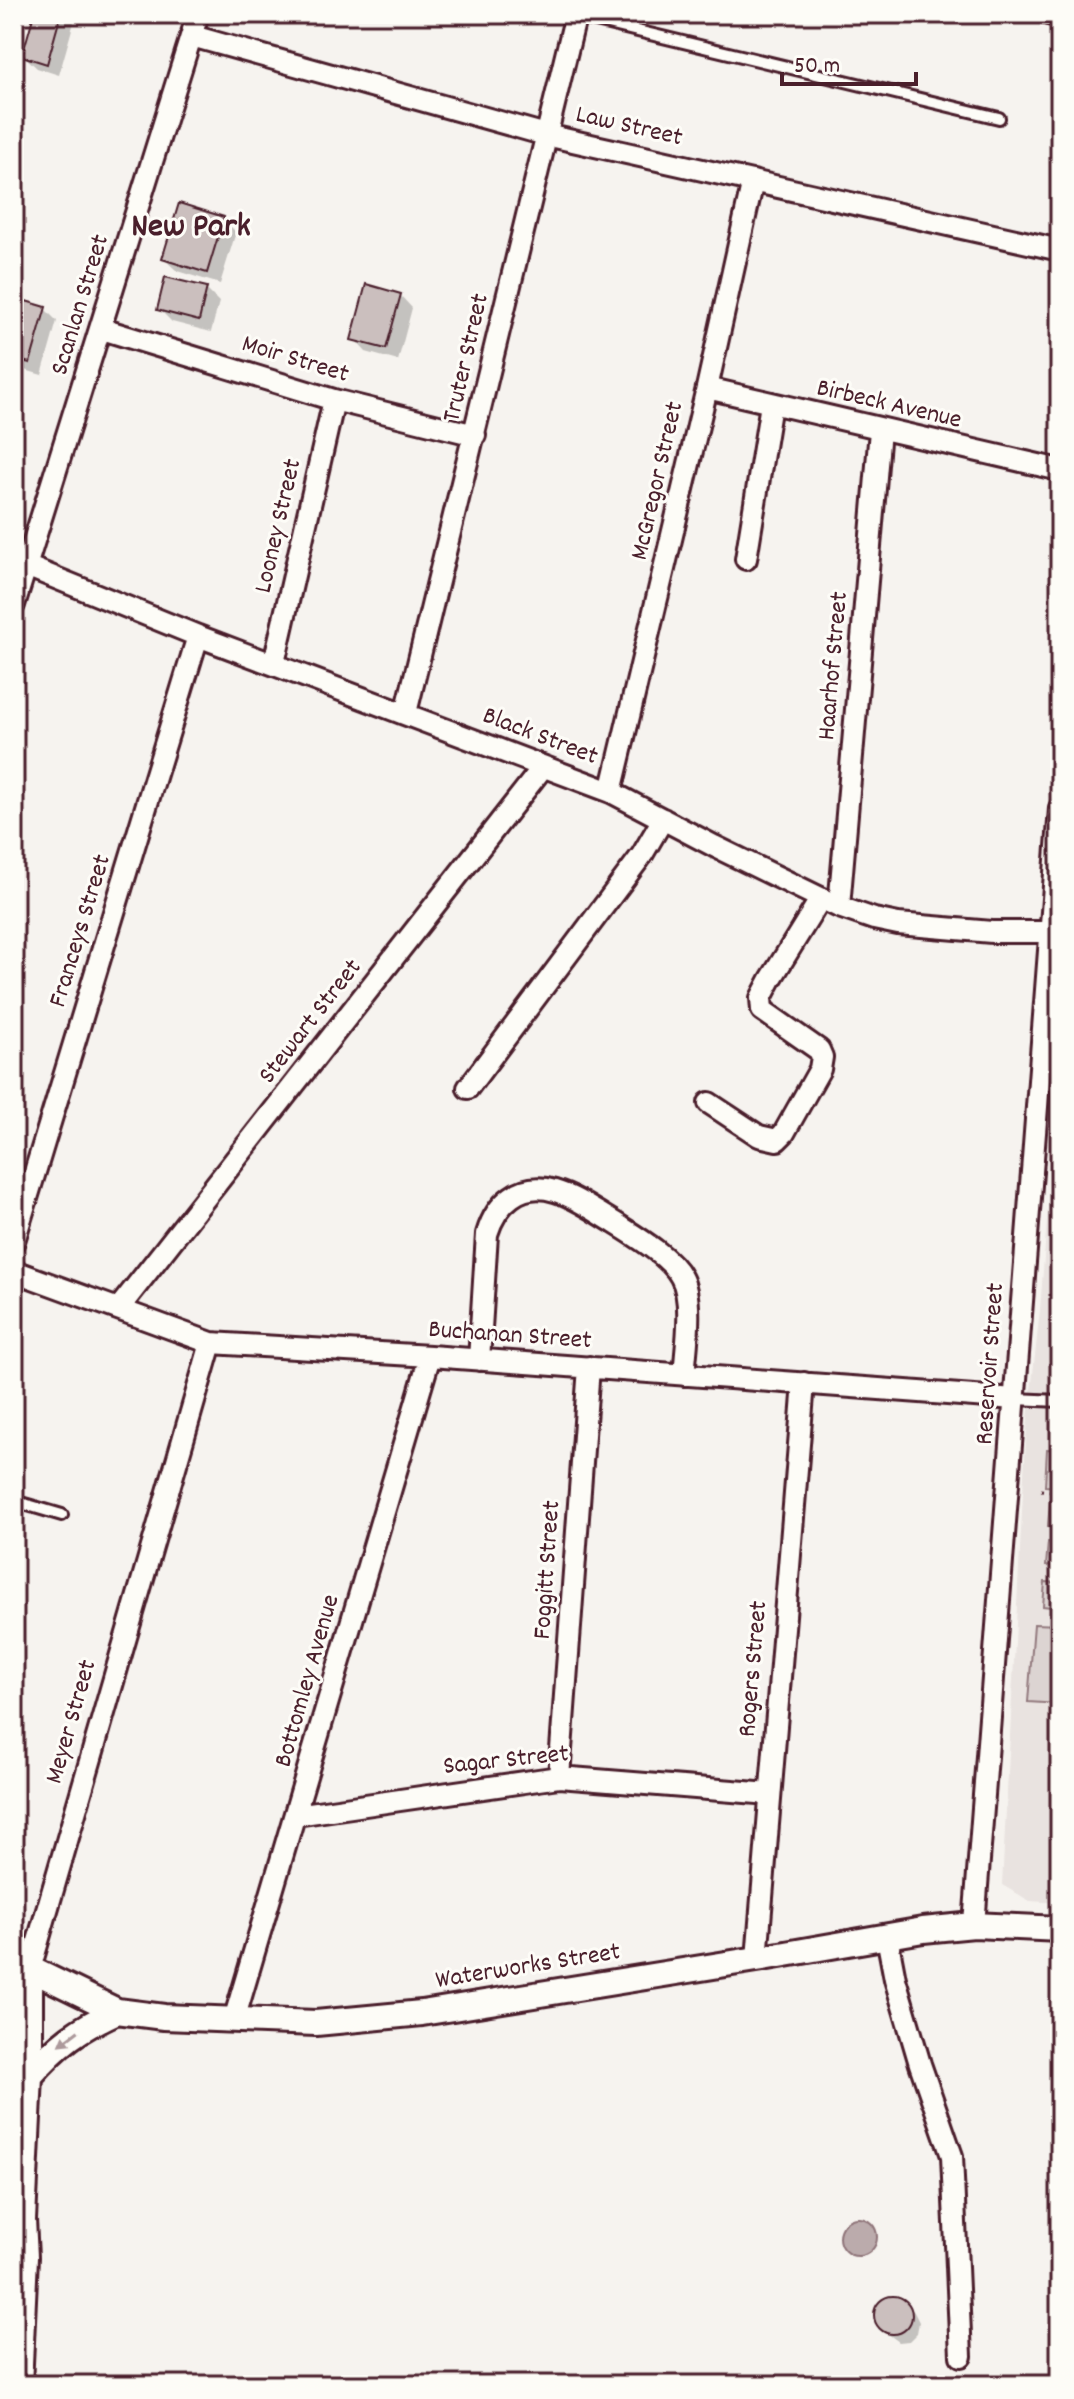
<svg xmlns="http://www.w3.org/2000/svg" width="1074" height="2399" font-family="Dekko,sans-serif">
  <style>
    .built { fill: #e9e3e0 }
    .green { fill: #dcd4d2; stroke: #937a7e; stroke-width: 2 }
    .water { fill: #bbabac; stroke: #8e7378; stroke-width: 2 }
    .shadow { fill: #0003 }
    .building { fill: #cbbfbe; stroke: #4a1f2b; stroke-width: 2 }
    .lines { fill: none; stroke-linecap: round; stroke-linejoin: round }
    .service-casing { stroke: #4a1f2b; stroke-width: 16 }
    .minor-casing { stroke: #4a1f2b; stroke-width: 26 }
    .tertiary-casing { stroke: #4a1f2b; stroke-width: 30 }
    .path { stroke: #4a1f2b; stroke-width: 3; stroke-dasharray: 2 6; stroke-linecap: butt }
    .service { stroke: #fdfcf7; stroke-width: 10 }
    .minor { stroke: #fdfcf7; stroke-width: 20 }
    .tertiary { stroke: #fdfcf7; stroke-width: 24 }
    .oneway { fill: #ac999b }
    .labels { text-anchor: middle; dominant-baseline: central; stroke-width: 6; stroke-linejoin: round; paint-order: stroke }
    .street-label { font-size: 26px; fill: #4a1f2b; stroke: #fdfcf7 }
    .district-label { font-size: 34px; font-weight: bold; fill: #4a1f2b; stroke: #fdfcf7 }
  </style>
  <rect width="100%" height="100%" fill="#f6f3ef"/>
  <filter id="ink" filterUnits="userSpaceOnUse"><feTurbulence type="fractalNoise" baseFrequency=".0125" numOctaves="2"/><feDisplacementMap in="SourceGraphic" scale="16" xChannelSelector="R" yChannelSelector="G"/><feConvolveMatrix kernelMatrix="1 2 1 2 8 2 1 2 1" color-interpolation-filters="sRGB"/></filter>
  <g filter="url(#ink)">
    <path class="built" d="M1060,1051V1903L1030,1901L1002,1885L1026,1437L1040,1310Z"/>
    <path class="green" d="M1047,1449L1060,1450V1487L1045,1486Z
      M1050,1502L1060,1503V1527L1048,1526Z
      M1048,1542L1060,1543V1567L1046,1566Z
      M1045,1582L1060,1583V1608L1043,1606Z
      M1034,1624L1060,1625V1704L1028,1702Z"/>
    <path class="water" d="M839 2237a19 19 0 1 1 38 0a19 19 0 1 1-38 0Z"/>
    <path class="shadow" d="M14,14H27L14,64Z
      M36,14H66L74,22L59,75L37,68L24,56Z
      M228,14H251L248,24L233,19Z
      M180,206L223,219L236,232L220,284L177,271L164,259Z
      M206,289L219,302L211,332L172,322L159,309Z
      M400,295L412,308L398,361L366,352L354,339Z
      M45,309L57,321L42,375L18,368L14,364V326Z
      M888,2299H900L914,2312L919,2322L917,2333L909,2341L899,2342L880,2328L875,2317L879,2306Z"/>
    <path class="building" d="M34,14H61L47,64L22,56Z
      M179,203L224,217L207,273L162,259Z
      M165,277L207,287L199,321L157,310Z
      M366,284L401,294L386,349L351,340Z
      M19,299L46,307L30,363L14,359V318Z
      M874 2315a19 19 0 1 1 38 0a19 19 0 1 1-38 0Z"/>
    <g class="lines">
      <g class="service-casing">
        <path id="service" d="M575,16L999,118
          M1015,1399L1060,1401
          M14,1501L62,1515"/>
      </g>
      <g class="minor-casing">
        <path id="minor" d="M1048,14L1060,17
          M192,36L546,135L1060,250
          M102,329L334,400L475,435
          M707,388L1060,470
          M746,559L771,404
          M14,561L198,636L611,792L714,846L839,907L874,919L898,924L992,932H1049
          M14,605L198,14
          M274,663L334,400
          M406,713L576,14
          M611,792L707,388L753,181
          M839,907L880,430
          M468,1088L642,855L663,819
          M709,1103L759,1136L777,1140L784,1133L820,1069L822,1057L819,1050L762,1010L761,998L771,979L821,898
          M14,1241L198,636
          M14,1271L211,1343L430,1356L1015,1399
          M119,1308L543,767
          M479,1360L487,1234C496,1204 520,1180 555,1191C576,1197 596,1212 615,1223C635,1236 670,1256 681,1277C694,1300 686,1348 684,1375
          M559,1777L589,1367
          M296,1815L559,1777L770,1794
          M974,1925L1060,808
          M887,1937L895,1979L920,2064L952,2156L961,2356
          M757,1959L804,1383
          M30,1969L211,1343
          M234,2020L430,1356"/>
      </g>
      <g class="tertiary-casing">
        <path id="tertiary" d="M14,1961L117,2011L164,2017L316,2023L422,2013L757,1959L923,1930L974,1925L1060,1929
          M30,2076C59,2043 78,2029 117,2011
          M19,2385L25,2257L23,2220L30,2076V1969"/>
      </g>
      <path class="path" d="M1041,1490L1060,1492
        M1060,1796L1051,1816L1060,1820"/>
      <use href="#service" class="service"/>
      <use href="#minor" class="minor"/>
      <use href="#tertiary" class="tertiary"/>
    </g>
    <defs><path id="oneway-solid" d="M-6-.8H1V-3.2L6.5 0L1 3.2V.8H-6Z" transform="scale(2)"/></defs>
    <use class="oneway" href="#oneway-solid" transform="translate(69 2038) rotate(143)"/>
  </g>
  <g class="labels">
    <g class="street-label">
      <text transform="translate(629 127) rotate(13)">Law Street</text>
      <text transform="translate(81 305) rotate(-73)">Scanlan Street</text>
      <text transform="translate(467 358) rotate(-77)">Truter Street</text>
      <text transform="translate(295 360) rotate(17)">Moir Street</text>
      <text transform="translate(889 405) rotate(13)">Birbeck Avenue</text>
      <text transform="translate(658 481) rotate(-77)">McGregor Street</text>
      <text transform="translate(279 526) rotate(-77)">Looney Street</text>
      <text transform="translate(834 666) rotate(-85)">Haarhof Street</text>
      <text transform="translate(540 737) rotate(21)">Black Street</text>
      <text transform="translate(81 931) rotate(-73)">Franceys Street</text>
      <text transform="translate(311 1022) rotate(-52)">Stewart Street</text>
      <text transform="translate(510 1336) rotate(4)">Buchanan Street</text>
      <text transform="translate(991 1364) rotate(-86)">Reservoir Street</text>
      <text transform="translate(548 1570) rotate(-86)">Foggitt Street</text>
      <text transform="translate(754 1669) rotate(-85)">Rogers Street</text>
      <text transform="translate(308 1681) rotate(-74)">Bottomley Avenue</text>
      <text transform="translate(72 1722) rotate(-74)">Meyer Street</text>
      <text transform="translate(506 1761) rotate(-6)">Sagar Street</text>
      <text transform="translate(528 1967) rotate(-9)">Waterworks Street</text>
    </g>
    <g class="district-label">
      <text x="191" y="228">New Park</text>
    </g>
  </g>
  <rect width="1074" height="2399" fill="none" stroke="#fdfcf7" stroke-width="48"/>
  <rect x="24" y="24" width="1026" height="2351" fill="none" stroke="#4a1f2b" stroke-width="3" filter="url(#ink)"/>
  <path d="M782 72v12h134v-12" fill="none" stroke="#4a1f2b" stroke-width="4"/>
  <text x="794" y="72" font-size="24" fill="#4a1f2b" stroke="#fdfcf7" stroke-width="6" paint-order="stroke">50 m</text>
</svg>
